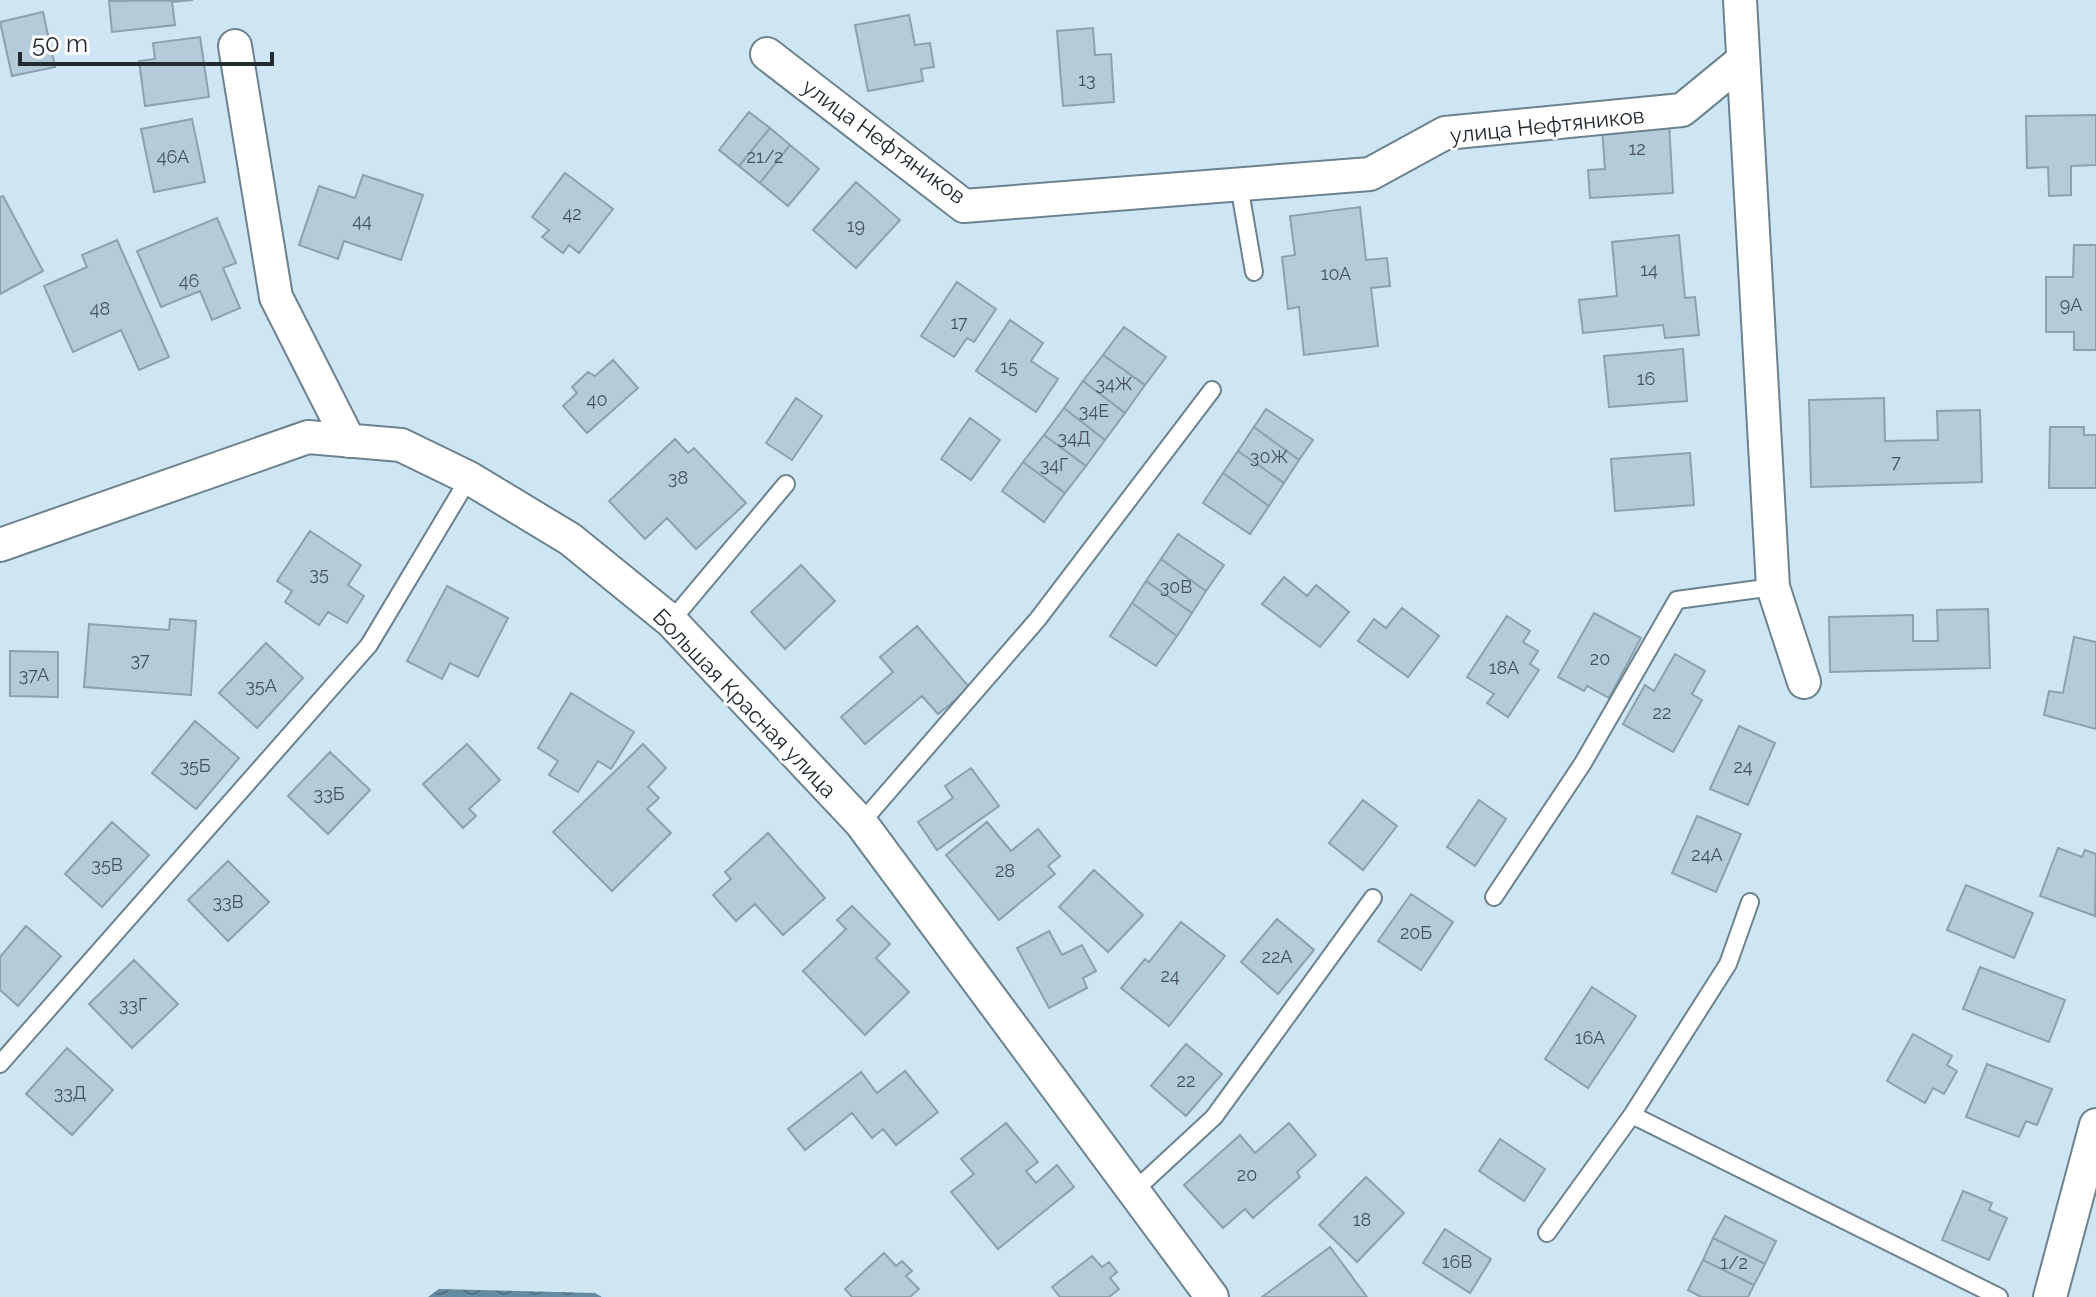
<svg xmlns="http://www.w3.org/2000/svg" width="2096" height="1297" font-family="Raleway,sans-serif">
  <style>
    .water { fill: url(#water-waves) }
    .building { fill: #b4ccd9; stroke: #8aa1ae; stroke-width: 2 }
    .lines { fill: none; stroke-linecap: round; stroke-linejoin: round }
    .lane-casing { stroke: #6c828e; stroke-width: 20 }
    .street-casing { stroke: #6c828e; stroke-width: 36 }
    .lane { stroke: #fff; stroke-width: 16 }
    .street { stroke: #fff; stroke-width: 32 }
    .labels { text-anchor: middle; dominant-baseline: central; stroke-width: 6; stroke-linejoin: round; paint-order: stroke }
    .number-label { font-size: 18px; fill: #46525a }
    .street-label { font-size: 22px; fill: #212a2f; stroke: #fff }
  </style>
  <defs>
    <pattern id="water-waves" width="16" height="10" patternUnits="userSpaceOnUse" patternTransform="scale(2)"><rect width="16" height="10" fill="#658ba0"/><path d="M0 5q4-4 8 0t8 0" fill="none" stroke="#537283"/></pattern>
  </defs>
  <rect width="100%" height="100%" fill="#cee6f4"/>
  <path class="water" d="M439,1289L595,1293L602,1297H428Z"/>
  <path class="building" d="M193,0L172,2L175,25L112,32L109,1Z
    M43,12L55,67L12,76L0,22Z
    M909,15L915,45L930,43L934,67L921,69L923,81L868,91L855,25Z
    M1093,28L1095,55L1111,54L1114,102L1063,106L1057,31Z
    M200,37L209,97L145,106L139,61L155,59L153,43Z
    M749,112L770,128L739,166L719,150Z
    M2096,115V165L2071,166V195L2049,196L2048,167L2027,168L2026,116Z
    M192,119L205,182L154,192L141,129Z
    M1669,123L1673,193L1590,198L1588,170L1605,169L1602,128Z
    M770,128L790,145L760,183L739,166Z
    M790,145L819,169L788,206L760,183Z
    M565,173L613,209L579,253L569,245L563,253L542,237L549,230L532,217Z
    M363,175L423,195L401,260L344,241L338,259L299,245L319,186L355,198Z
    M856,182L900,220L856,268L813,230Z
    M3,196L43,271L0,294V197Z
    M1360,207L1366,260L1387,258L1390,286L1371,288L1378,346L1304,355L1299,307L1288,309L1282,257L1295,255L1290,216Z
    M217,218L236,263L223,268L240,308L212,320L200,291L161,307L137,251Z
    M1679,235L1685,298L1695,297L1699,335L1665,338L1663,325L1583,333L1579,300L1617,296L1612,242Z
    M117,240L169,357L139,370L121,330L73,352L44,286L87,267L82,255Z
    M2074,245H2096V350H2074V332H2046V277H2073Z
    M957,282L996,309L974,342L967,338L954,357L921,336Z
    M1010,320L1043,343L1031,361L1058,379L1036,412L976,371Z
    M1124,327L1166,357L1145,385L1103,355Z
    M1683,349L1687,401L1609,407L1604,356Z
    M1103,355L1145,385L1125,413L1083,381Z
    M613,360L638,388L587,433L563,406L577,393L572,387L588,372L595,376Z
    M1083,381L1125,413L1105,440L1064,408Z
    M796,398L822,416L792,460L766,443Z
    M1884,398L1885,441L1938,440L1937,411L1980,410L1982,482L1811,487L1809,400Z
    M1064,408L1105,440L1086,466L1044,435Z
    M1266,409L1313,440L1299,460L1254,427Z
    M970,418L1000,440L971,480L941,459Z
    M1254,427L1299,460L1284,483L1238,451Z
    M2050,427H2084V435H2096V488H2049Z
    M1044,435L1086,466L1065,493L1023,462Z
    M675,439L688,453L694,448L746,503L696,549L667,518L645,539L609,501Z
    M1238,451L1284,483L1269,506L1223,473Z
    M1690,453L1694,505L1615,511L1611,459Z
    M1023,462L1065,493L1044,522L1002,491Z
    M1223,473L1269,506L1250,534L1203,503Z
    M310,531L361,565L348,585L364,596L347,623L328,612L319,625L285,602L292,591L277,581Z
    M1178,534L1224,565L1206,591L1161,559Z
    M1161,559L1206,591L1192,613L1146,581Z
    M801,565L835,601L785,649L751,612Z
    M1284,577L1307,596L1316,585L1349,612L1320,647L1262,604Z
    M1146,581L1192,613L1177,636L1132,603Z
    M447,586L508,618L478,677L450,663L442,679L407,661Z
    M1132,603L1177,636L1156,666L1110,636Z
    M1402,608L1439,636L1408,677L1358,641L1374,619L1386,628Z
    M1988,609L1990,668L1830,672L1829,617L1913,615V641H1938L1937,610Z
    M1594,613L1641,638L1609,698L1587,686L1584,691L1558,677Z
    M1507,616L1530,631L1523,642L1538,651L1530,664L1539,670L1508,717L1487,703L1494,694L1467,677Z
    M170,619L196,621L191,695L84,687L89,624L169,630Z
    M917,626L970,688L938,714L922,696L865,744L841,717L893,672L880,657Z
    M2074,637L2096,642V729L2044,715L2049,691L2063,693Z
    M266,643L303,678L257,728L219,693Z
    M10,651L58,652V697L10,696Z
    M1675,654L1705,671L1692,694L1702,700L1673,752L1623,724L1645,685L1654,691Z
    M571,693L634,732L611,769L598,761L578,792L549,775L558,761L538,748Z
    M195,721L239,758L196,809L152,773Z
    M1739,726L1775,743L1748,805L1710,789Z
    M467,744L500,780L469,809L476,816L463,828L423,784Z
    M643,744L666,768L648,787L659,798L647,809L671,833L612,891L553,832Z
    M330,752L370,790L328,834L288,796Z
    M971,768L999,806L937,850L918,822L953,798L945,786Z
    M1363,800L1397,826L1363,870L1329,843Z
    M1479,800L1506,819L1475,866L1447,847Z
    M1697,816L1741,834L1716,892L1672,873Z
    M112,822L149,855L102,907L65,874Z
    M987,822L1011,851L1038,829L1060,856L1048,866L1055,874L999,920L946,855Z
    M768,833L825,898L783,935L755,904L736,921L713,895L731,879L725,872Z
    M2058,848L2082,857L2085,850L2096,854L2095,916L2040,896Z
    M228,861L269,902L228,941L188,900Z
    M1094,870L1143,915L1108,952L1059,907Z
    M1966,885L2033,913L2014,958L1947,930Z
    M1411,894L1453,922L1421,970L1378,941Z
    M852,906L890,944L876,958L909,992L865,1035L803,971L846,929L837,920Z
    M1277,919L1314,950L1278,994L1241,962Z
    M1181,922L1225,956L1169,1026L1121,988L1145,959L1149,962Z
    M26,926L61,956L18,1006L0,990V957Z
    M1049,931L1062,955L1082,945L1096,971L1083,978L1087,988L1049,1008L1017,948Z
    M134,960L178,1004L132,1048L89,1004Z
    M1980,967L2065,1000L2049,1042L1963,1009Z
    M1592,987L1636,1016L1588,1088L1545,1059Z
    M1913,1034L1952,1056L1947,1065L1957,1071L1944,1094L1933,1088L1925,1103L1887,1081Z
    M1186,1044L1222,1074L1186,1116L1151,1086Z
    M67,1048L113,1090L72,1135L26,1094Z
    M1987,1064L2052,1089L2037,1125L2026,1121L2019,1137L1966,1117Z
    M905,1071L938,1112L896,1145L883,1129L872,1138L852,1113L805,1150L788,1129L861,1072L877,1093Z
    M1006,1123L1038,1162L1026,1171L1036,1183L1057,1165L1074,1187L998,1249L951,1192L974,1174L961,1159Z
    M1289,1123L1316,1155L1297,1172L1300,1177L1253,1218L1245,1209L1223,1228L1184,1185L1240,1135L1255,1153Z
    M1500,1139L1545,1169L1524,1201L1479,1171Z
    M1366,1177L1404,1213L1357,1262L1319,1225Z
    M1963,1191L1992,1203L1989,1210L2007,1218L1989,1260L1942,1240Z
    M1725,1216L1776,1241L1765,1264L1713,1238Z
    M1445,1229L1491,1259L1470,1293L1423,1263Z
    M1713,1238L1765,1264L1754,1285L1703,1260Z
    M1330,1247L1367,1297H1262Z
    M884,1253L896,1266L902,1261L912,1271L906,1276L919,1289L910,1297H852L845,1289Z
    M1092,1256L1102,1267L1109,1262L1117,1272L1110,1278L1119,1289L1109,1297H1060L1052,1287Z
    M1703,1260L1754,1285L1748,1297H1701L1688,1290Z"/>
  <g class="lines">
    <g class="lane-casing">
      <path id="lane" d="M1239,185L1254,272
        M671,621L786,484
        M861,823L1038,619L1212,390
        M1494,897L1583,763L1677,600L1773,587
        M1750,902L1728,964L1632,1115L1999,1297
        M0,1064L369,645L469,478
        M1134,1191L1214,1117L1373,898
        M1547,1233L1632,1115"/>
    </g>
    <g class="street-casing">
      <path id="street" d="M1740,0L1773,587L1804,682
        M235,46L276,297L349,441
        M767,54L964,206L1370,174L1445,133L1682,110L1743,60
        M0,545L308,437L401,445L469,478L570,539L671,621L861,823L1212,1297
        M2050,1297L2096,1125"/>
    </g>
    <use href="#lane" class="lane"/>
    <use href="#street" class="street"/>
  </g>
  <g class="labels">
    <g class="number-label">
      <text x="1087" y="79">13</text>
      <text x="1637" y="148">12</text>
      <text x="173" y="156">46А</text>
      <text x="765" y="156">21/2</text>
      <text x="572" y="213">42</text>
      <text x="362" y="220">44</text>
      <text x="856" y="225">19</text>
      <text x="1649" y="269">14</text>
      <text x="1336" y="273">10А</text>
      <text x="189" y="280">46</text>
      <text x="2071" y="304">9А</text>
      <text x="100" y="308">48</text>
      <text x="959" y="322">17</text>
      <text x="1009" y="366">15</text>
      <text x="1646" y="378">16</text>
      <text x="1114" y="383">34Ж</text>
      <text x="597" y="399">40</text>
      <text x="1094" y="410">34Е</text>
      <text x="1074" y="437">34Д</text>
      <text x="1269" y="456">30Ж</text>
      <text x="1896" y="461">7</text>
      <text x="1054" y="464">34Г</text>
      <text x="678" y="477">38</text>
      <text x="319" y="573">35</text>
      <text x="1176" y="586">30В</text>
      <text x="1600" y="658">20</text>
      <text x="140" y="659">37</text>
      <text x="1504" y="667">18А</text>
      <text x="34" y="674">37А</text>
      <text x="261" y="685">35А</text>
      <text x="1662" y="712">22</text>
      <text x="195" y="765">35Б</text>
      <text x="1743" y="766">24</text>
      <text x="329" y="793">33Б</text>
      <text x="1707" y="854">24А</text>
      <text x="107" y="864">35В</text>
      <text x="1005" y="870">28</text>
      <text x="228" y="901">33В</text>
      <text x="1416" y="932">20Б</text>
      <text x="1277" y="956">22А</text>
      <text x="1170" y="975">24</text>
      <text x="133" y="1004">33Г</text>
      <text x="1590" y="1037">16А</text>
      <text x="1186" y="1080">22</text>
      <text x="70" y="1092">33Д</text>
      <text x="1247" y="1174">20</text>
      <text x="1362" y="1219">18</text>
      <text x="1457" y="1261">16В</text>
      <text x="1734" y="1262">1/2</text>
    </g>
    <g class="street-label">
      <text transform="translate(1547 125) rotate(-6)">улица Нефтяников</text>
      <text transform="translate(884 141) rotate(36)">улица Нефтяников</text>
      <text transform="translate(745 703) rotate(46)">Большая Красная улица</text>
    </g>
  </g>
  <path d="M20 52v12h252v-12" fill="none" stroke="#212a2f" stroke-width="4"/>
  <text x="32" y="52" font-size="24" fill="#212a2f" stroke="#ffffff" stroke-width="6" paint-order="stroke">50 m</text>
</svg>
